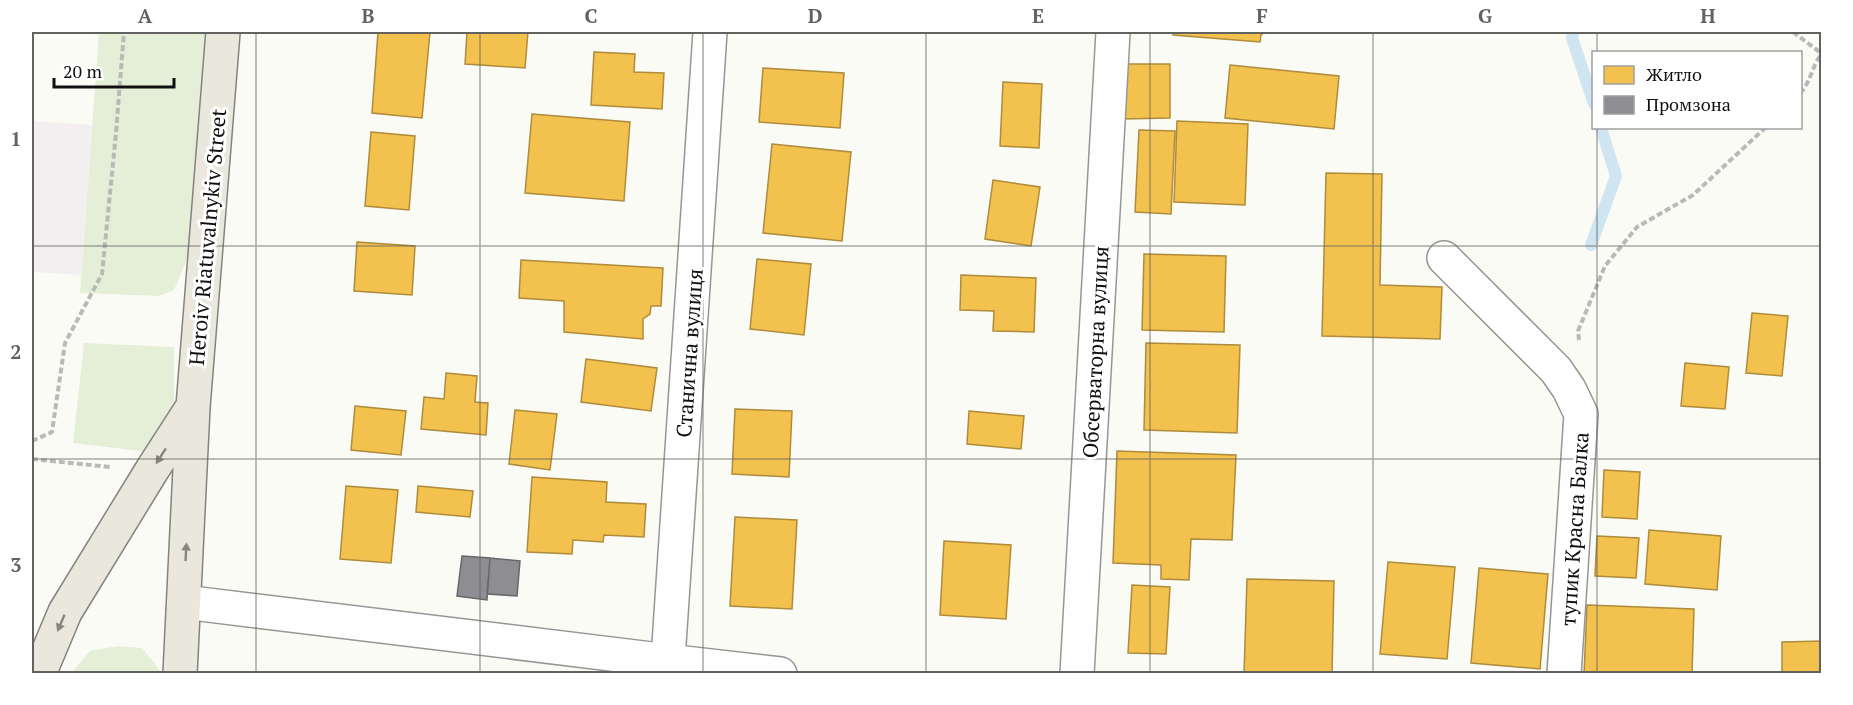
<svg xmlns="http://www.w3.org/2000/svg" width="1853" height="705" font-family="'PT Serif',serif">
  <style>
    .industrial { fill: #f3eff1 }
    .green { fill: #e5efd8 }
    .homes { fill: #f2c14e; stroke: #ae8c3b; stroke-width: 1.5 }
    .industry { fill: #8d8d92; stroke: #68686b; stroke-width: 1.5 }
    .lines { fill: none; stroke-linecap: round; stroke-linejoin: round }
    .stream { stroke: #d0e5f2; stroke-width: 12 }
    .minor-casing { stroke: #969694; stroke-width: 36 }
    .major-casing { stroke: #838381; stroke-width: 36 }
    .path { stroke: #b9b9b8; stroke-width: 4; stroke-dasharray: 6 3; stroke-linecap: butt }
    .minor { stroke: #fefefe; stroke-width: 33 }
    .major { stroke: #eae7dc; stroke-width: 33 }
    .oneway { fill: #888680 }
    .grid { fill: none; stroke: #626260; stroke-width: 1.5; stroke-opacity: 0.55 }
    .labels { text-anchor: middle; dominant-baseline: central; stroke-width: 6; stroke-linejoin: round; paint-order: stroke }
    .street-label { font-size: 21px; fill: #101010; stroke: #fff }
    .neatline { fill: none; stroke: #626260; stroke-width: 2 }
    .grid-label { font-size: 20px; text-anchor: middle; font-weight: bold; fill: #626260 }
  </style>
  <rect width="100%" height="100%" fill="#fbfbf6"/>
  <path class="industrial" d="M32,121L92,125L81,275L32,272Z"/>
  <path class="green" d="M99,32H205L189,255L174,290L159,296L80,293Z
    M84,343L174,347V407L148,452L73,443Z
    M118,646L142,648L162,673H71L90,651Z"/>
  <path class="homes" d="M378,32H430L422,118L372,113Z
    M467,32H528L525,68L465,64Z
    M1173,32H1265L1261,35L1260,42L1173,35Z
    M594,52L635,54L634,72L664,73L662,109L591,105Z
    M1121,64H1170V118L1122,119Z
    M1230,65L1339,76L1334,129L1225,118Z
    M763,68L844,73L840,128L759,122Z
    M1003,82L1042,84L1039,148L1000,146Z
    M532,114L630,122L624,201L525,193Z
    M1177,121L1248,124L1245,205L1174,202Z
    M1139,130L1175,131L1171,214L1135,212Z
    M371,132L415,136L409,210L365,206Z
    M772,144L851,152L842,241L763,233Z
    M1326,173L1382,174L1380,285L1442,287L1440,339L1322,336Z
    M993,180L1040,187L1031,246L985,239Z
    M357,242L415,246L412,295L354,291Z
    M1144,254L1226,256L1224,332L1142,330Z
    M757,259L811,264L804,335L750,329Z
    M521,260L663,268L661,306H651L650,314L643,319V339L564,332V301L519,298Z
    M961,275L1036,278L1034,332L993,331L994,311L960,310Z
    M1752,313L1788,316L1782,376L1746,373Z
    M1146,343L1240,345L1237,433L1144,430Z
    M586,359L657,368L651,411L581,402Z
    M1685,363L1729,367L1725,409L1681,406Z
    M446,373L477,376L475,402L488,403L486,435L421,429L424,397L444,399Z
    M355,406L406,411L401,455L351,450Z
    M735,409L792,411L789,477L732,474Z
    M515,410L557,414L550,470L509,464Z
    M969,411L1024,416L1021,449L967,444Z
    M1117,451L1236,455L1232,540L1191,539L1189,580L1161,579V565L1113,563Z
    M1604,470L1640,472L1637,519L1602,517Z
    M532,477L607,482L606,502L646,504L644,537L604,535L603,542L573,540L572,554L527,552Z
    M346,486L398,490L391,563L340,559Z
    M418,486L473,491L470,517L416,512Z
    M735,517L797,520L792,609L730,606Z
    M1649,530L1721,536L1717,590L1645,584Z
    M1597,536L1639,538L1636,578L1595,576Z
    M944,541L1011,545L1006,619L940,615Z
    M1388,562L1455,567L1447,659L1380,654Z
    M1479,568L1548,574L1540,669L1471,663Z
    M1247,579L1334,581L1332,674H1244Z
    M1132,585L1170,587L1166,654L1128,653Z
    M1587,605L1694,609L1692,674H1584Z
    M1822,641V674H1782V642Z"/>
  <path class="industry" d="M462,556L490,558L487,600L457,596Z
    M490,558L520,561L517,596L487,594Z"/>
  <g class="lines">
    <path class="stream" d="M1573,32L1572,38L1594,104
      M1591,245L1616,176L1601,128"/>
    <g class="minor-casing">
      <path id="minor" d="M1444,258L1556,370L1569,389L1581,414L1564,674
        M184,602L668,661L780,674
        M667,674L710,32
        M1077,674L1113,32"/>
    </g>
    <g class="major-casing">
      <path id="major" d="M39,674L65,612L152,470L192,408
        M180,674L193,407L223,32"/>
    </g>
    <path class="path" d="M1793,32L1821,53
      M1800,93C1811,83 1812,64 1822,54
      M1579,340L1578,331L1605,266L1637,227L1693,195L1765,128
      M32,441L52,432L65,343L102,274L116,133L124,32
      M32,459L110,467"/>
    <use href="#minor" class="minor"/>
    <use href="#major" class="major"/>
  </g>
  <defs><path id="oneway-solid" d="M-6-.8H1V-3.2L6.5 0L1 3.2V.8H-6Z" transform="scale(1.5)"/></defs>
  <g class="oneway">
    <use href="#oneway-solid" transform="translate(161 456) rotate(123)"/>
    <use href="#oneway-solid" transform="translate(186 552) rotate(-87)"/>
    <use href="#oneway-solid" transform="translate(61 623) rotate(113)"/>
  </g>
  <path class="grid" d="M256,32V674M480,32V674M703,32V674M926,32V674M1150,32V674M1373,32V674M1597,32V52M1597,128V674M32,246H1822M32,459H1822"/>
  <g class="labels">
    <g class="street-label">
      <text transform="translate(207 237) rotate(-85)">Heroiv Riatuvalnykiv Street</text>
      <text transform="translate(1095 352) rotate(-87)">Обсерваторна вулиця</text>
      <text transform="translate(689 353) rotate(-86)">Станична вулиця</text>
      <text transform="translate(1574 529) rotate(-86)">тупик Красна Балка</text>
    </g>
  </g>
  <rect width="1853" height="705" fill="none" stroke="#ffffff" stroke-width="66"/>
  <rect x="1592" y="51" width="210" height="78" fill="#ffffff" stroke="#9f9f9f" stroke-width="1.5"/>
  <rect x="1604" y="66" width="30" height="18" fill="#f2c14e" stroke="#9f9f9f" stroke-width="1.5"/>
  <text x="1646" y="81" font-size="18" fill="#101010">Житло</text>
  <rect x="1604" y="96" width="30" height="18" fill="#8d8d92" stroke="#9f9f9f" stroke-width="1.5"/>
  <text x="1646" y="111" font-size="18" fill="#101010">Промзона</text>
  <path d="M54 78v9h120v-9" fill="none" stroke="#101010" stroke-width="3"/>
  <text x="63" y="78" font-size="18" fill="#101010" stroke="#ffffff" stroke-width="4.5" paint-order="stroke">20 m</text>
  <rect x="33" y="33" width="1787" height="639" class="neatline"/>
  <g class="grid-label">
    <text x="145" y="23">A</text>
    <text x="368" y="23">B</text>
    <text x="591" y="23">C</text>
    <text x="815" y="23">D</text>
    <text x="1038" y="23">E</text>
    <text x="1262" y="23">F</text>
    <text x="1485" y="23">G</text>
    <text x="1708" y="23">H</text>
    <text x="16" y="146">1</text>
    <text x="16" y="359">2</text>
    <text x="16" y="572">3</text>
  </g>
</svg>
